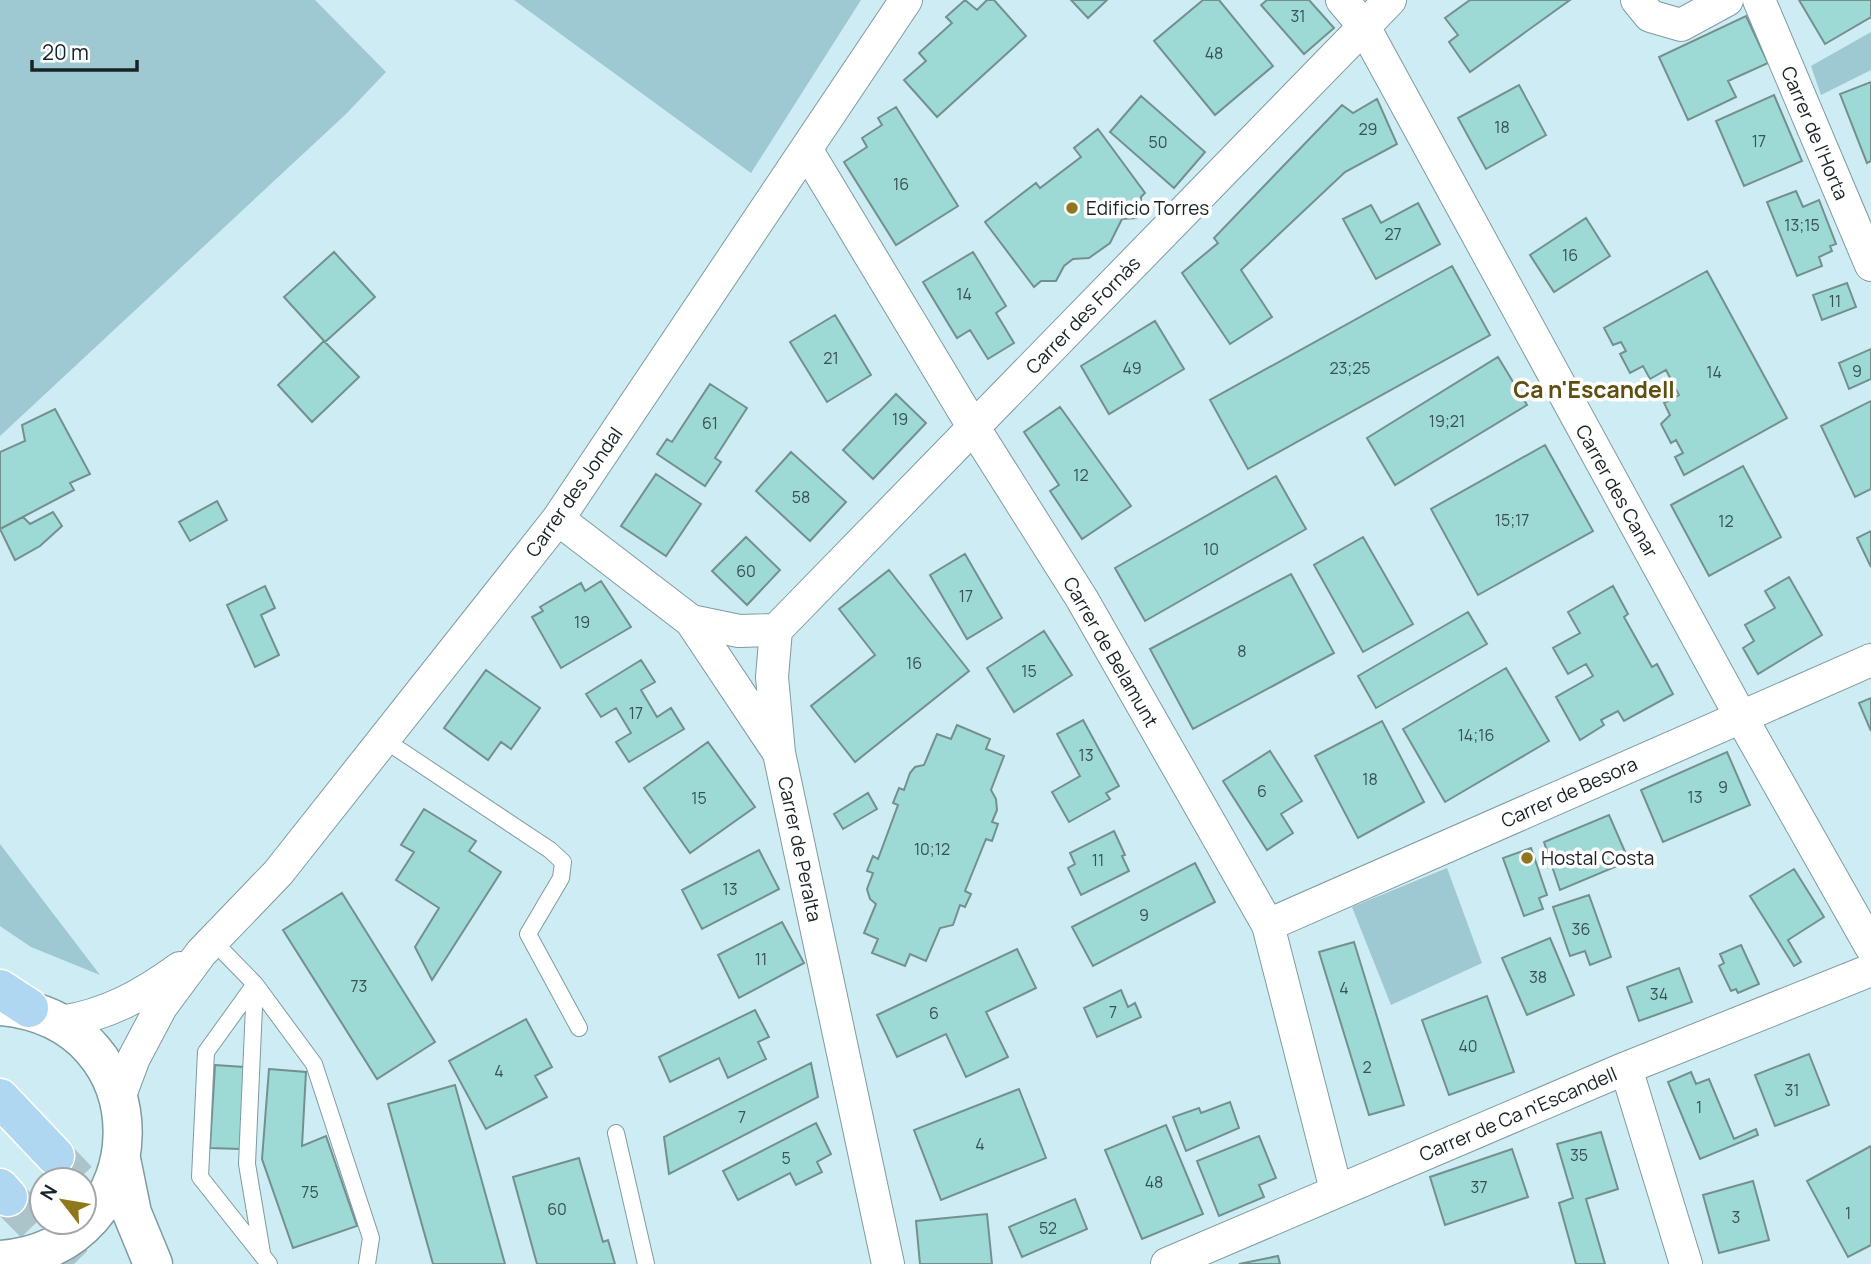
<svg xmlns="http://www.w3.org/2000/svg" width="1871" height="1264" font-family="Manrope,sans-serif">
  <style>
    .green { fill: #9ec8d2 }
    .building { fill: #9ddad5; stroke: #74908e; stroke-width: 2 }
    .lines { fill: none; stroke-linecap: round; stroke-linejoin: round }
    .trunk-tunnel { stroke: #aac4ca; stroke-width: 38; stroke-dasharray: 38 19; stroke-linecap: butt }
    .service-casing { stroke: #7f9ba2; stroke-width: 18 }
    .minor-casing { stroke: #7f9ba2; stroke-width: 34 }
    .tertiary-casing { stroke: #7f9ba2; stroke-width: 41 }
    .trunk-casing { stroke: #fff; stroke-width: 41 }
    .service { stroke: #fff; stroke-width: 16 }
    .minor { stroke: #fff; stroke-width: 32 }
    .tertiary { stroke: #fff; stroke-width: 38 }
    .trunk { stroke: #b0d7f2; stroke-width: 38 }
    .poi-dot { fill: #8f771c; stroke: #fff; stroke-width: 2.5 }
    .labels { text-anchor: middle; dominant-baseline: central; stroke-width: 7; stroke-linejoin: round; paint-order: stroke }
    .number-label { font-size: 16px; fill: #395152 }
    .street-label { font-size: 19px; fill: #182326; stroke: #fff }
    .poi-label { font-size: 19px; fill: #182326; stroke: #fff; text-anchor: start }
    .quarter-label { font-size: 23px; font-weight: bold; fill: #5e4e10; stroke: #fff }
  </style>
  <rect width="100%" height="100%" fill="#ceecf3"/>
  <path class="green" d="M0,0H315L386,72L346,114L0,436Z
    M514,0H861L751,173Z
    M1871,32V70L1821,95L1811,66Z
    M0,844L100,975L31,947L0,926Z
    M1447,868L1482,963L1391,1005L1352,907Z"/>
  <path class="building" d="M965,0L977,10L987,0H994L1026,36L937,117L904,80L926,61L919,53L952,23L946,17Z
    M1071,0H1107L1088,18Z
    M1203,0H1219L1273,66L1215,115L1154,41Z
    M1267,0H1309L1334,28L1304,54L1261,5Z
    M1470,0H1570L1470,72L1449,42L1458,35L1445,18Z
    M1799,0H1871V17L1825,44Z
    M1746,16L1768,63L1728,81L1736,97L1688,120L1659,57Z
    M1871,82V161L1867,163L1840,94Z
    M1519,85L1546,135L1486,169L1458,118Z
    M1774,95L1802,161L1744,186L1716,121Z
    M1141,96L1205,152L1174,188L1110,132Z
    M1377,99L1397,144L1345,172L1241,270L1272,317L1230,344L1182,273L1218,243L1214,238L1342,105L1353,113Z
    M896,107L958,206L896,245L844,162L867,147L862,138L882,125L878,118Z
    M1098,129L1145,193L1141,197V212L1137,218L1122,219L1110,243L1089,258L1073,259L1064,266L1056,281H1041L1034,287L985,222L1036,183L1040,188L1081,157L1074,148Z
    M1796,191L1803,207L1819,200L1836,244L1830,246L1832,251L1819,257L1822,266L1797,276L1767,202Z
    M1418,203L1440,244L1376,279L1343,219L1371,205L1381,223Z
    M1586,218L1610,256L1554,292L1530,255Z
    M334,252L375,297L325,342L284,297Z
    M973,252L1006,306L996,313L1014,343L988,359L970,330L957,338L923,282Z
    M1452,266L1490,335L1248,469L1210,400Z
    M1707,271L1787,418L1684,475L1675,457L1683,453L1676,440L1671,443L1661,424L1670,415L1664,403L1679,395L1666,370L1650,379L1643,366L1630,373L1620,354L1626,351L1621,342L1613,345L1604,328Z
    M1847,283L1856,307L1822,320L1813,295Z
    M835,315L871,375L827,402L790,342Z
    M1155,321L1184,369L1109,414L1081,366Z
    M324,341L359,377L312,422L278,385Z
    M1871,349V379L1849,389L1839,363Z
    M1498,357L1527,405L1395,485L1367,438Z
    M710,384L747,408L715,458L721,462L705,486L657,454L667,439L672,442Z
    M896,394L926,423L873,479L843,450Z
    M1871,401V489L1855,497L1821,426Z
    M1060,407L1131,506L1082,539L1050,491L1059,485L1024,432Z
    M55,409L90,474L70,483L74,490L0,529V452L25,441L22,425Z
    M1545,445L1593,531L1478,595L1431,509Z
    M791,452L846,502L810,541L756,491Z
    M1743,466L1781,537L1709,576L1671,505Z
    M656,474L701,504L666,556L621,526Z
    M1276,476L1306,529L1145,621L1115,568Z
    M217,501L227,520L190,541L179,522Z
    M53,512L62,526L40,546L15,560L0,529L23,517L30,524Z
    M1871,531V567L1857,538Z
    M746,537L780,570L747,605L712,571Z
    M1363,537L1413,624L1363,652L1314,565Z
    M965,554L1002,618L967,639L930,575Z
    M889,570L969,671L855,762L811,706L875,655L839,609Z
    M1291,574L1334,653L1193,729L1150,649Z
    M1789,577L1822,635L1758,674L1743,648L1754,641L1745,625L1775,608L1765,591Z
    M601,581L631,627L561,668L532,617L543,611L540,607L581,583L585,591Z
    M265,586L275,608L261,615L279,655L255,667L227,605Z
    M1613,586L1628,614L1624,617L1652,667L1657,664L1673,694L1624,721L1618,711L1601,720L1604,725L1580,740L1556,697L1593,676L1586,664L1568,674L1553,648L1580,633L1568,612Z
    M1468,612L1487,644L1376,708L1358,676Z
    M1044,631L1072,675L1014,712L987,668Z
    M641,660L655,682L641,690L657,717L671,708L684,729L629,762L616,742L631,733L616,708L601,717L586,694Z
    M1506,668L1549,741L1445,802L1403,729Z
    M486,670L540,708L511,749L501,742L488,760L444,728Z
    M1871,698V731L1859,703Z
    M1083,720L1119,786L1106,793L1110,799L1069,822L1052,792L1080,776L1057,734Z
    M1382,721L1424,802L1358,838L1315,756Z
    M957,725L990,739L986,749L1004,756L991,790L996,799L997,810L992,822L998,824L992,841L986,839L965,891L971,894L965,907L960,905L953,925L940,928L926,961L910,954L905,966L872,953L878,939L864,933L876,904L870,899L867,889L873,873L867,871L873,856L878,859L898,805L893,803L899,788L904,790L910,773L915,767L924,765L937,734L951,739Z
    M708,742L755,807L690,853L644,788Z
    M1270,751L1302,801L1281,814L1293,833L1267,850L1223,781Z
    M1727,752L1750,805L1663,842L1641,790Z
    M868,793L877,809L843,829L834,814Z
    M424,809L476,841L469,851L501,872L432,980L415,947L439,908L396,880L414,852L401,845Z
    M1609,815L1629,861L1560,890L1544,842Z
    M1114,831L1125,855L1122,856L1129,871L1081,895L1068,868L1075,864L1070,853Z
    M1531,848L1547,895L1539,898L1543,909L1524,916L1503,858Z
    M759,850L779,889L702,929L682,890Z
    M1195,863L1215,902L1093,966L1072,927Z
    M1794,869L1824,917L1788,940L1801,962L1794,966L1750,896Z
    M342,893L435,1042L377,1079L283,930Z
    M1589,895L1611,957L1590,965L1585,951L1570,956L1553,907Z
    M782,922L804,963L739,998L718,955Z
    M1550,938L1574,995L1527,1015L1502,958Z
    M1354,942L1404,1105L1369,1115L1319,952Z
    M1741,945L1759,984L1738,993L1736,989L1731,991L1719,966L1724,963L1720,954Z
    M1017,949L1036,988L986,1012L1008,1057L966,1077L946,1034L897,1057L877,1015Z
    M1679,968L1692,1002L1639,1021L1627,987Z
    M1121,990L1128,1007L1135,1003L1141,1017L1097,1037L1084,1008Z
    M1487,996L1514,1072L1449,1095L1422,1020Z
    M755,1010L769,1037L758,1042L766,1059L728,1078L719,1058L670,1082L659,1057Z
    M526,1019L552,1067L535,1076L547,1097L486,1129L449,1061Z
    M1809,1054L1829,1105L1775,1126L1755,1075Z
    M811,1063L818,1097L669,1174L664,1137Z
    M215,1065L244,1067L240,1149L210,1148Z
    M269,1069L306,1072L302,1146L326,1136L357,1226L293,1248L262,1159Z
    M1691,1072L1696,1084L1709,1079L1734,1139L1756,1129L1758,1135L1700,1159L1668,1082Z
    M455,1085L505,1264H433L388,1104Z
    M1019,1089L1046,1158L941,1200L914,1130Z
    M1230,1102L1239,1128L1186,1151L1173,1117L1199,1108L1201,1113Z
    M816,1123L831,1154L817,1162L822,1172L796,1185L790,1173L738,1200L723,1171Z
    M1166,1125L1203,1214L1142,1239L1105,1150Z
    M1601,1132L1618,1189L1586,1199L1605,1264H1576L1559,1203L1573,1198L1557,1144Z
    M1259,1136L1276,1178L1259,1185L1264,1197L1219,1216L1197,1161Z
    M1871,1146V1245L1848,1257L1807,1181Z
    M1512,1149L1528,1197L1445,1225L1430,1177Z
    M579,1158L603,1242L608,1240L615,1264H537L513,1177Z
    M1753,1181L1769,1240L1719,1253L1703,1195Z
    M1075,1199L1087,1229L1022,1257L1009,1227Z
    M987,1214L992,1264H920L916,1221Z
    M1278,1256L1280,1264H1239Z"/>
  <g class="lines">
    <path class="trunk-tunnel" d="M55,1156L78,1180
      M8,1197L74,1264"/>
    <g class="service-casing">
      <path id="service" d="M386,741L550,850L563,862L561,878L528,934L579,1028
        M213,941L255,984L314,1064L371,1238L367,1264
        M255,984L206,1052L200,1177L269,1264
        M255,984L247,1164L262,1253
        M616,1133L646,1264"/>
    </g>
    <g class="minor-casing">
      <path id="minor" d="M1342,0L1363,25L1741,717L1871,947
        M1637,0L1650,16L1681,25L1727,0
        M1759,0L1871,265
        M806,149L974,428L1082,599L1268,925L1336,1190
        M558,519L691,621L779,753L888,1264
        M691,621L739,631L776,630
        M779,753L772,677L776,630L1390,0
        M1268,925L1871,660
        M61,1022C107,1015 143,995 180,968
        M1626,1068L1686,1264
        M119,1098L134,1058L161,1007L201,953L278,873L558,519L906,0
        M1167,1264L1626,1068L1871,970"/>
    </g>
    <g class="tertiary-casing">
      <path id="tertiary" d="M0,1006C167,1020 160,1249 0,1260
        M121,1159L132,1213L153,1264"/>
    </g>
    <g class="trunk-casing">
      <path id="trunk" d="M0,989L29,1008
        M0,1098L55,1156
        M0,1188L8,1197"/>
    </g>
    <use href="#service" class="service"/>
    <use href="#minor" class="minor"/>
    <use href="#tertiary" class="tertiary"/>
    <use href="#trunk" class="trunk"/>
  </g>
  <g class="poi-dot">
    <circle cx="1072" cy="208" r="7"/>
    <circle cx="1527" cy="858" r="7"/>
  </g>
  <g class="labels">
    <g class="number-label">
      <text x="1298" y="16">31</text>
      <text x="1214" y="53">48</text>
      <text x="1502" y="127">18</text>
      <text x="1368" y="129">29</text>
      <text x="1759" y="141">17</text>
      <text x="1158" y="142">50</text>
      <text x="901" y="184">16</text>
      <text x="1802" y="225">13;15</text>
      <text x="1393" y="234">27</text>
      <text x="1570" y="255">16</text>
      <text x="964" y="294">14</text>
      <text x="1835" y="301">11</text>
      <text x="831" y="358">21</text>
      <text x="1132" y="368">49</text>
      <text x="1350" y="368">23;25</text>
      <text x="1857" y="371">9</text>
      <text x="1714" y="372">14</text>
      <text x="900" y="419">19</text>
      <text x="1447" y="421">19;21</text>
      <text x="710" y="423">61</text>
      <text x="1081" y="475">12</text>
      <text x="801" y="497">58</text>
      <text x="1512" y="520">15;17</text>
      <text x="1726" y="521">12</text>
      <text x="1211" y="549">10</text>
      <text x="746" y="571">60</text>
      <text x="966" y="596">17</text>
      <text x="582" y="622">19</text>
      <text x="1242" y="651">8</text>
      <text x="914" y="663">16</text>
      <text x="1029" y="671">15</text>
      <text x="636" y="713">17</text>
      <text x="1476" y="735">14;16</text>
      <text x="1086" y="755">13</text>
      <text x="1370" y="779">18</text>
      <text x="1723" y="787">9</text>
      <text x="1262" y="791">6</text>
      <text x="1695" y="797">13</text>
      <text x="699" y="798">15</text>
      <text x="932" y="849">10;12</text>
      <text x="1098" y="860">11</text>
      <text x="730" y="889">13</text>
      <text x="1144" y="915">9</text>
      <text x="1581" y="929">36</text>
      <text x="761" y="959">11</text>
      <text x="1538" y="977">38</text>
      <text x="359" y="986">73</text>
      <text x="1344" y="988">4</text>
      <text x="1659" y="994">34</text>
      <text x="1113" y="1012">7</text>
      <text x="934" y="1013">6</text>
      <text x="1468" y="1046">40</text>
      <text x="1367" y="1067">2</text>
      <text x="499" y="1071">4</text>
      <text x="1792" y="1090">31</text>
      <text x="1699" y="1107">1</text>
      <text x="742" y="1117">7</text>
      <text x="980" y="1144">4</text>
      <text x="1579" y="1155">35</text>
      <text x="786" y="1158">5</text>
      <text x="1154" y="1182">48</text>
      <text x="1479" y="1187">37</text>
      <text x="310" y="1192">75</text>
      <text x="557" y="1209">60</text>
      <text x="1848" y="1213">1</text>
      <text x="1736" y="1217">3</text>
      <text x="1048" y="1228">52</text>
    </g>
    <g class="street-label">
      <text transform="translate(1815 133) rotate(67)">Carrer de l'Horta</text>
      <text transform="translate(1083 315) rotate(-46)">Carrer des Fornàs</text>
      <text transform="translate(1617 491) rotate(61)">Carrer des Canar</text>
      <text transform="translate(574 492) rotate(-55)">Carrer des Jondal</text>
      <text transform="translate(1111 652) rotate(60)">Carrer de Belamunt</text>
      <text transform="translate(1569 792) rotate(-24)">Carrer de Besora</text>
      <text transform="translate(800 849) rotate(78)">Carrer de Peralta</text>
      <text transform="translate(1518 1114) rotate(-23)">Carrer de Ca n'Escandell</text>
    </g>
    <g class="poi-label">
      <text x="1086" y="208">Edificio Torres</text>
      <text x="1541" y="858">Hostal Costa</text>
    </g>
    <g class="quarter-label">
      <text x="1594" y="389">Ca n'Escandell</text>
    </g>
  </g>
  <g transform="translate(63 1201) rotate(301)"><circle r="33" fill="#ffffff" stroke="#a3a7a8" stroke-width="2"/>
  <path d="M0-5L12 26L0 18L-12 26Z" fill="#8f771c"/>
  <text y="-10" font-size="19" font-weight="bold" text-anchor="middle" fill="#182326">N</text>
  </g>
  <path d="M32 60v10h105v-10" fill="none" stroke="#182326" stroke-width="3.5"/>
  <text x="42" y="60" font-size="21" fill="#182326" stroke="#ffffff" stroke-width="5" paint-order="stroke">20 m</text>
</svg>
